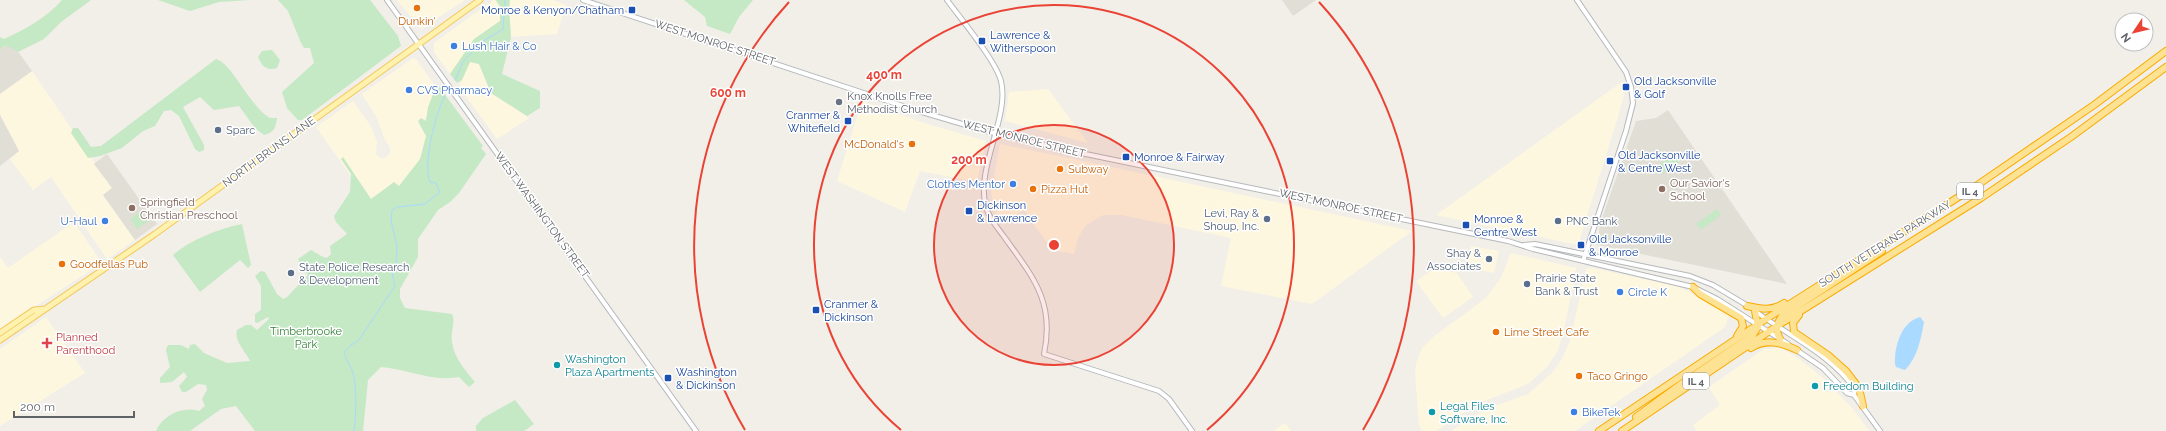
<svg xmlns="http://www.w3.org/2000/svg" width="2166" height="431" font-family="Raleway,sans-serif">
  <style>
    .commercial { fill: #fef7e0 }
    .education { fill: #e1ded6 }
    .green { fill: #c5e8c5 }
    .water { fill: #aadaff }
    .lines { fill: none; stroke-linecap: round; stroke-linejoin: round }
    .stream { stroke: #aadaff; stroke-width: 1 }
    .minor-casing { stroke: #b5b8bc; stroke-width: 6 }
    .major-casing { stroke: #f2c960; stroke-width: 7 }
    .highway-casing { stroke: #f9ab00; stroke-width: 8 }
    .minor { stroke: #fff; stroke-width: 4 }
    .major { stroke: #fff2af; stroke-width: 5 }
    .highway { stroke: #fde293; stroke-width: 6 }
    .ring { fill: none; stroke: #ea4335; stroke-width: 2 }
    .food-dot { fill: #e8710a; stroke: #fff; stroke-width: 1.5 }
    .transit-dot { fill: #1a4fb4; stroke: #fff; stroke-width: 1.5 }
    .shop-dot { fill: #3f7fe0; stroke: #fff; stroke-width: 1.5 }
    .worship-dot { fill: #6b7280; stroke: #fff; stroke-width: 1.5 }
    .service-dot { fill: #5c6f8a; stroke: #fff; stroke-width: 1.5 }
    .education-dot { fill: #8d6e63; stroke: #fff; stroke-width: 1.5 }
    .health-dot { fill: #e0444e; stroke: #fff; stroke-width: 1.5 }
    .culture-dot { fill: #0f9aa8; stroke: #fff; stroke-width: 1.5 }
    .labels { text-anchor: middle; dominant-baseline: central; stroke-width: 3; stroke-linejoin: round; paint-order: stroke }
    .shield { fill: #fff; stroke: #8f9295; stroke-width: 1 }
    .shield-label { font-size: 10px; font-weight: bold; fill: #5f6368 }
    .transit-label { font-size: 11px; fill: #164399; stroke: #fff; text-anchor: start }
    .food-label { font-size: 11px; fill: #c56008; stroke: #fff; text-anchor: start }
    .street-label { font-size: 11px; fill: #5f6368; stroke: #fff }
    .shop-label { font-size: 11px; fill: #366cbe; stroke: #fff; text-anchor: start }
    .worship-label { font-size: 11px; fill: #5b616d; stroke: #fff; text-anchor: start }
    .service-label { font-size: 11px; fill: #4e5e75; stroke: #fff; text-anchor: start }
    .education-label { font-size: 11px; fill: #785e54; stroke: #fff; text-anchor: start }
    .park-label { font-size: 11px; fill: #348238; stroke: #fff }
    .health-label { font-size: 11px; fill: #be3a42; stroke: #fff; text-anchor: start }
    .culture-label { font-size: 11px; fill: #0d838f; stroke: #fff; text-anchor: start }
    .centre { fill: #ea4335; stroke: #fff; stroke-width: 2 }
    .ring-label { font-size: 12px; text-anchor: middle; font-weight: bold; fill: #ea4335; stroke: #fff; stroke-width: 3; stroke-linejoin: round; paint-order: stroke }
  </style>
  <rect width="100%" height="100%" fill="#f1efe8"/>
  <path class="commercial" d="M397,0H465L421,29Z
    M493,0H495L500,7V21L474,39L450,74L434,52V43Z
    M510,0H553L566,5L557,34L511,37L509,8Z
    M413,58L416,59L440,93L420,127L427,135L422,158L399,190L374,209L316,127L353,101L372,128L377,142L376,154L380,158H385L390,154V147L385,140L377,118L362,94Z
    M470,62L479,64L491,93L529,118L497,139L460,88V84Z
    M32,71L112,188L103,195L135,240L107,259L51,177L33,190L10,159L19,151L0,115V94Z
    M1622,82L1624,95L1617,120L1578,245L1436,215Z
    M1048,89L1088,143L1005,121L1009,92Z
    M862,101L924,123L986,141L977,182L920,171L905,212L837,181Z
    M1000,144L1088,162L1412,231L1312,304L1221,286L1231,238L1122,215H1103L1085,226L1078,238L1074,254L1052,250L1024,210L1003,223L995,210L991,193Z
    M74,222L102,263L0,329V257L8,268Z
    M1471,246L1499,251L1494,273L1467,267Z
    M1511,253L1576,268L1564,330L1558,350L1547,367L1528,384L1477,404L1436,431H1422L1419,425L1415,373L1416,364L1422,348L1433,337L1486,298L1501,278Z
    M1592,268L1677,286L1711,303L1729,315L1725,327L1575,431H1451L1484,410L1528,394L1552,373L1562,359L1570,341L1586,269Z
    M1434,269L1457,273L1473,297L1443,318L1416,281Z
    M46,317L85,373L0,426V349Z
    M1778,348H1781L1798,358L1823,378L1852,408L1869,431H1697L1693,425L1720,405L1709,387L1764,349Z
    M1285,423L1291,431H1274Z"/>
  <path class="education" d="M1282,0H1316L1293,16Z
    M9,45L17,50L32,71L0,94V48Z
    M1668,110L1787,284L1597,245L1600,224L1636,121L1656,118Z
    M0,115L19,151L0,166Z
    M107,154L157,224L135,240L103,195L112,188L94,164Z"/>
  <path class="green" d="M62,0H91L61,22L44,39L18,52L10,47L4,46L0,50V37L4,39C26,29 46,18 62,0Z
    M158,0H250L219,2L190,11Z
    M278,0H370L398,36L401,46L302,120H298L287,108L282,92L314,63L310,48H304L301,43L288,11Z
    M496,0H510L509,8L511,37L502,74L540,91V108L527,116L491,93L479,64L470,62L462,80L457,83L450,74L474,39L500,21V7Z
    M684,0H753L739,17L730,34L707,26L705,17Z
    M272,50L280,60L277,68C266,71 262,66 258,57L262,51Z
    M216,59C231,62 251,108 270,118H277C276,127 274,133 264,135L255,128L239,106L214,110L200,97L183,107L204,145V150L199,152L195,149L179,116L171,110L164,111L155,126L143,131L122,148L100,156L88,158L71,133L73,128H78L91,147L101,146Z
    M437,84L441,88V95L443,92L483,146L481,148L486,154L459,193L450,202L438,210L418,239V257L400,289V298L405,308L452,314C456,323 450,332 452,342C454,358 465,370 475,382L469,387L459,377C431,382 408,369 381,367L368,380L363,431H255L236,406L221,409L190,431H156C163,415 183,406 199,411L205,406L202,399L207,390L206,385L198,384L186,392H182L179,386L187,377L184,372L172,382L160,383V378L170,367L166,350L168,345H181L189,349L190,345L195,344L204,353L227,363L250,361C245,351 234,341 237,330L246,325H251L257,330L269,319L268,317L257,323L255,322V314L261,310V286L255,276L261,271L265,272L277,294L283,299L287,297L308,275L300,265L298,259L311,250L323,257L327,258L331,254L330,246L347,234L336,222L334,216L350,192L351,174L341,159L343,157L371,199L394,182L399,186L420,159L426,136L418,121L421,118L426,121L428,107Z
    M1674,154L1679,162L1662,174L1657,166Z
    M1717,209L1721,215L1701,230L1696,224Z
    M141,211L148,221L137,229L130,219Z
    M242,224L251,265L248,268L240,260L200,292L173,255C192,239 218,229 242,224Z
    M515,400L534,424L524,431H476V426L483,418Z"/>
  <path class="water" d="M1920,317L1924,322C1921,339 1917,358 1905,370L1896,367L1895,364C1894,347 1901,322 1920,317Z"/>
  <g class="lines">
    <path class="stream" d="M455,80L463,62L480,43L503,29L505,0
      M354,431C356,418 357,386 353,373C351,366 346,360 344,353L350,346L359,340L395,286L392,273L396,267L397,246L391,221L392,210L397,207L425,204L440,192L436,183L430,182C422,167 436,110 445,96"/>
    <g class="minor-casing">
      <path id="minor" d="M387,0L696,431
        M583,0L915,110L986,131L1071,151L1508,241L1533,249L1693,287L1717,299L1788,344
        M947,0C961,19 996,61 1001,81C1010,117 975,169 986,207C989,219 998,228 1005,238C1033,277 1055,302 1044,354L1159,391L1169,399L1192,431
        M1577,0L1626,72L1631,87L1633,103L1626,131L1583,261
        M1524,245L1535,244L1690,276L1713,285L1748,306
        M1755,311C1790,337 1829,353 1855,389L1854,395
        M1795,349L1823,368L1847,393L1854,395L1880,431"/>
    </g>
    <g class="major-casing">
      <path id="major" d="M0,333L34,310L45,309
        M0,340L155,234L480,0"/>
    </g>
    <g class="highway-casing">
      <path id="highway" d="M1693,287L1700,294L1741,318L1743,326L1737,336
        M1747,306C1761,309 1772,311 1784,303
        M1799,315L1793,323L1794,332L1828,355L1846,371L1859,388L1863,406
        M1780,339C1775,331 1776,324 1782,316L1882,251
        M1751,348C1766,338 1782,343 1797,350
        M1636,417L1681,384L1753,335L1758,327L1755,311
        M1599,431L1766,319L1976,186L2094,105L2166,51
        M1622,431L1777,326L1981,198L2071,137L2166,67"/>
    </g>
    <use href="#minor" class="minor"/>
    <use href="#major" class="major"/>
    <use href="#highway" class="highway"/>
  </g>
  <circle cx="1054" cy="245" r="120" fill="#ea4335" fill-opacity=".12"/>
  <g class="ring">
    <circle cx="1054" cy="245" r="120"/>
    <path d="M901 430A240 240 0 1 1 1207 430"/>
    <path d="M745 430A360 360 0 0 1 789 2M1319 2A360 360 0 0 1 1363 430"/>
  </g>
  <g class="food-dot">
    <circle cx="417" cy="8" r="4"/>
    <circle cx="912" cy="144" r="4"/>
    <circle cx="1060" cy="169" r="4"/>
    <circle cx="1033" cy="189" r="4"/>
    <circle cx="62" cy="264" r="4"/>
    <circle cx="1496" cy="332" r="4"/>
    <circle cx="1579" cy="376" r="4"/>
  </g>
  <g class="transit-dot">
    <rect x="628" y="6" width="8" height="8" rx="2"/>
    <rect x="978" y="37" width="8" height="8" rx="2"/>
    <rect x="1622" y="83" width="8" height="8" rx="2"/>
    <rect x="844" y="117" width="8" height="8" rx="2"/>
    <rect x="1122" y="153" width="8" height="8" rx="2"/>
    <rect x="1606" y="157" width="8" height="8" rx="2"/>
    <rect x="965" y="207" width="8" height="8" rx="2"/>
    <rect x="1462" y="221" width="8" height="8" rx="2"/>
    <rect x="1577" y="241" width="8" height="8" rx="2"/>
    <rect x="812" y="306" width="8" height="8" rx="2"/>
    <rect x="664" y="374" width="8" height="8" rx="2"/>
  </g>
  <g class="shop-dot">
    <circle cx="454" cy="46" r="4"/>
    <circle cx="409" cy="90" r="4"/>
    <circle cx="1013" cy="184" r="4"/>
    <circle cx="105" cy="221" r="4"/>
    <circle cx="1620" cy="292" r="4"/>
    <circle cx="1574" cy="412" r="4"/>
  </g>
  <circle class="worship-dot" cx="839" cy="102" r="4"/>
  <g class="service-dot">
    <circle cx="218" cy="130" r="4"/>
    <circle cx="1267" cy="219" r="4"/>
    <circle cx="1558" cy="221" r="4"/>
    <circle cx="1489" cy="259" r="4"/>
    <circle cx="291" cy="273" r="4"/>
    <circle cx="1527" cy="284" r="4"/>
  </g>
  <g class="education-dot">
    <circle cx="1662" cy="189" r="4"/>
    <circle cx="132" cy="208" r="4"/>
  </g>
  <path class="health-dot" d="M45 337h4v4h4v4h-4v4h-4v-4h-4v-4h4z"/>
  <g class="culture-dot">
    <circle cx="557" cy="365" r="4"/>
    <circle cx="1815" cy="386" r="4"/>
    <circle cx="1432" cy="412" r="4"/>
  </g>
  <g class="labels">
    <g class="shield">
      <rect x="1957" y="183" width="26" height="16" rx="3"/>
      <rect x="1683" y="373" width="26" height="16" rx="3"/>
    </g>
    <g class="shield-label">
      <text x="1970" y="191">IL 4</text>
      <text x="1696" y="381">IL 4</text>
    </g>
    <g class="transit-label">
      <text x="624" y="10" text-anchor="end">Monroe &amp; Kenyon/Chatham</text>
      <text x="990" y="35">Lawrence &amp;<tspan x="990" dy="13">Witherspoon</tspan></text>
      <text x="1634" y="81">Old Jacksonville<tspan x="1634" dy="13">&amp; Golf</tspan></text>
      <text x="840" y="115" text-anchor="end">Cranmer &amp;<tspan x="840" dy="13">Whitefield</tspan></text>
      <text x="1618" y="155">Old Jacksonville<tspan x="1618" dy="13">&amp; Centre West</tspan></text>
      <text x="1134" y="157">Monroe &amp; Fairway</text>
      <text x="977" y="205">Dickinson<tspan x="977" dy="13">&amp; Lawrence</tspan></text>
      <text x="1474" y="219">Monroe &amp;<tspan x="1474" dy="13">Centre West</tspan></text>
      <text x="1589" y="239">Old Jacksonville<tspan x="1589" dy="13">&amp; Monroe</tspan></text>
      <text x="824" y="304">Cranmer &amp;<tspan x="824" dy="13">Dickinson</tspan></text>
      <text x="676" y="372">Washington<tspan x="676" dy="13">&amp; Dickinson</tspan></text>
    </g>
    <g class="food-label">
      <text x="417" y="21" text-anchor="middle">Dunkin'</text>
      <text x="904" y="144" text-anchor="end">McDonald's</text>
      <text x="1068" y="169">Subway</text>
      <text x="1041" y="189">Pizza Hut</text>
      <text x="70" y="264">Goodfellas Pub</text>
      <text x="1504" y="332">Lime Street Cafe</text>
      <text x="1587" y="376">Taco Gringo</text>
    </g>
    <g class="street-label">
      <text transform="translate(715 43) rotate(18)">WEST MONROE STREET</text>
      <text transform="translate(1024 139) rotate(14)">WEST MONROE STREET</text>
      <text transform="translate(269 152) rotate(-36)">NORTH BRUNS LANE</text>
      <text transform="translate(1341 206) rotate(12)">WEST MONROE STREET</text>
      <text transform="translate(542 215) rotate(54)">WEST WASHINGTON STREET</text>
      <text transform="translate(1885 244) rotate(-32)">SOUTH VETERANS PARKWAY</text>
    </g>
    <g class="shop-label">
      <text x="462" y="46">Lush Hair &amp; Co</text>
      <text x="417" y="90">CVS Pharmacy</text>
      <text x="1005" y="184" text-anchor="end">Clothes Mentor</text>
      <text x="97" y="221" text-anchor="end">U-Haul</text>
      <text x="1628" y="292">Circle K</text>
      <text x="1582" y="412">BikeTek</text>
    </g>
    <g class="worship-label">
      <text x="847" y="96">Knox Knolls Free<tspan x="847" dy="13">Methodist Church</tspan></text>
    </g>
    <g class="service-label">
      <text x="226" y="130">Sparc</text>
      <text x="1259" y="213" text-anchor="end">Levi, Ray &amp;<tspan x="1259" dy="13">Shoup, Inc.</tspan></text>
      <text x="1566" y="221">PNC Bank</text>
      <text x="1481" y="253" text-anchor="end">Shay &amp;<tspan x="1481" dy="13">Associates</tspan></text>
      <text x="299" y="267">State Police Research<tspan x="299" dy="13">&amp; Development</tspan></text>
      <text x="1535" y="278">Prairie State<tspan x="1535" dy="13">Bank &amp; Trust</tspan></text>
    </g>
    <g class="education-label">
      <text x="1670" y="183">Our Savior's<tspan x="1670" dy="13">School</tspan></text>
      <text x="140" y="202">Springfield<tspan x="140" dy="13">Christian Preschool</tspan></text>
    </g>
    <g class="park-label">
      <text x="306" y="331">Timberbrooke<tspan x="306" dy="13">Park</tspan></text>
    </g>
    <g class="health-label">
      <text x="56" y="337">Planned<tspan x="56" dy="13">Parenthood</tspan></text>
    </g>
    <g class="culture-label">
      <text x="565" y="359">Washington<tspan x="565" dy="13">Plaza Apartments</tspan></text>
      <text x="1823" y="386">Freedom Building</text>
      <text x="1440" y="406">Legal Files<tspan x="1440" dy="13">Software, Inc.</tspan></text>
    </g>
  </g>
  <circle cx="1054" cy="245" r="6" class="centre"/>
  <g class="ring-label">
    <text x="884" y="79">400 m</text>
    <text x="728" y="97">600 m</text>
    <text x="969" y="164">200 m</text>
  </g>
  <g transform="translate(2134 32) rotate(235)"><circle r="19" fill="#ffffff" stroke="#bfc1c3"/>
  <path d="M0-3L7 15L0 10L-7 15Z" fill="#ea4335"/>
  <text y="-6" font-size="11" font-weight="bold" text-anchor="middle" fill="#5f6368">N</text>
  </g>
  <path d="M14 411v6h120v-6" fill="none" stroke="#5f6368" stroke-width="2"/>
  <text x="20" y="411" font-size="12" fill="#5f6368" stroke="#ffffff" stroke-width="3" paint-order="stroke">200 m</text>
</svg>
